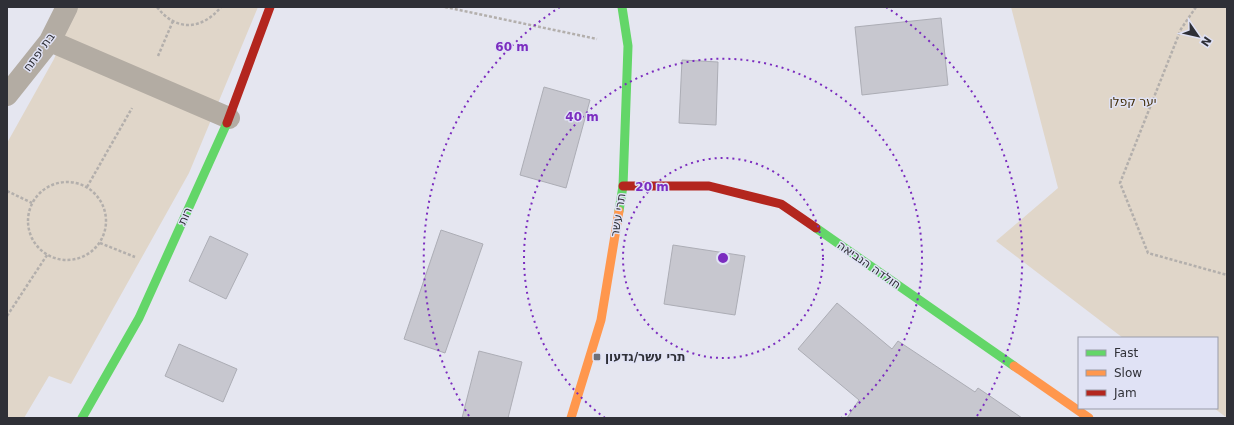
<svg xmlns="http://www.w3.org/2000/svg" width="1234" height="425" font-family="'DejaVu Sans',Heebo,sans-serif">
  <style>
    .green { fill: #e0d6c9 }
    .building { fill: #c7c7cf; stroke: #acadb5 }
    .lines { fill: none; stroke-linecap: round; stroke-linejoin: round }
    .path { stroke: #b3afac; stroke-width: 2.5; stroke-dasharray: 3 2; stroke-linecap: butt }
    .street { stroke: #b3aca3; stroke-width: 22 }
    .fast { stroke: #63d668; stroke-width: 9 }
    .slow { stroke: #ff974d; stroke-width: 9 }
    .jam { stroke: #b3261e; stroke-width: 9 }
    .ring { fill: none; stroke: #7b2cbf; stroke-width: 2; stroke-dasharray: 2 4 }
    .poi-dot { fill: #6f7078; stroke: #e0e2f5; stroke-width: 1.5 }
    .labels { text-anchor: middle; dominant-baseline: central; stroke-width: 3; stroke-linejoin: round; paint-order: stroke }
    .street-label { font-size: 12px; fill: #2f3037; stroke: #e0e2f5 }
    .park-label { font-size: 12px; fill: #402c06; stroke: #e0e2f5 }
    .poi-label { font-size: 12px; font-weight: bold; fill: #2f3037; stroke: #e0e2f5; text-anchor: start }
    .centre { fill: #7b2cbf; stroke: #e0e2f5; stroke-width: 2 }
    .ring-label { font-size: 12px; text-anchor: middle; font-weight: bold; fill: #7b2cbf; stroke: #e0e2f5; stroke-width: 3; stroke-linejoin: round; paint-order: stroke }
  </style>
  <rect width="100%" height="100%" fill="#e5e6f0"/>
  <path class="green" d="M76,7H258L189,173L71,384L49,376L24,418H7V143L54,59Z
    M1011,7H1227V418L1214,408H1217V338H1123L996,241L1058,188Z"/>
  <path class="building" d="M941,18L948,85L862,95L855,27Z
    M682,60L718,62L716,125L679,123Z
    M544,87L590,100L566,188L520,175Z
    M441,230L483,244L445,353L404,339Z
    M210,236L248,254L226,299L189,281Z
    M673,245L745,256L735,315L664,304Z
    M837,303L892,349L898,341L975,392L978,388L1022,418H847L859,400L798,349Z
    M179,344L237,369L223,402L165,376Z
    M479,351L522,362L508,418H462Z"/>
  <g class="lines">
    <path class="path" d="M157,7C176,32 202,30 221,7
      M445,7L597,39
      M1196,7L1181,29L1120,183L1148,253L1227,275
      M158,56L173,21
      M28 221a39 39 0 1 1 78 0a39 39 0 1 1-78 0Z
      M87,187L132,108
      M7,191L32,203
      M100,243L135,257
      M7,316L47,255"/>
    <path class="street" d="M50,41L229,118
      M7,95L50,41L67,7"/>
    <path class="fast" d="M619,211L623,186L628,46L622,7
      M816,228L1014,366
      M82,418L139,318L227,123"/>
    <path class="slow" d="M1014,366L1089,418
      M571,418L601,320L619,211"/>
    <path class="jam" d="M227,123L270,7
      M623,186H709L781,204L816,228"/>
  </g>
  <g class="ring">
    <circle cx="723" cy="258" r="100"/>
    <path d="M605 418A199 199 0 1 1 841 418"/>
    <path d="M469 416A299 299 0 0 1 560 7M886 7A299 299 0 0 1 977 416"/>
  </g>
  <rect class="poi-dot" x="593" y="353" width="8" height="8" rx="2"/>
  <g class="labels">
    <g class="street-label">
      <text transform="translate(39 52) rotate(-54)">בת יפתח</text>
      <text transform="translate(618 215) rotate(-81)">תרי עשר</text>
      <text transform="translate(185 216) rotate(-66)">רות</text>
      <text transform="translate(869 265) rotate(35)">חולדה הנביאה</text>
    </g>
    <g class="park-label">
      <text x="1133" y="102">יער קפלן</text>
    </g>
    <g class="poi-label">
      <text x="605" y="357">תרי עשר/גדעון</text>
    </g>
  </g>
  <circle cx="723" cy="258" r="6" class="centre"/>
  <g class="ring-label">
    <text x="512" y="51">60 m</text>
    <text x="582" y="121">40 m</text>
    <text x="652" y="191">20 m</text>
  </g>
  <rect width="1234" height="425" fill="none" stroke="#2f3037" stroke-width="16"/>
  <rect x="1078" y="337" width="140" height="72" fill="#e0e2f5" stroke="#999ba9"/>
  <rect x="1086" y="350" width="20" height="6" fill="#63d668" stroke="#999ba9"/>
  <text x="1114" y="357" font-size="12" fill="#2f3037">Fast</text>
  <rect x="1086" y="370" width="20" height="6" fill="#ff974d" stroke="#999ba9"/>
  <text x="1114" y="377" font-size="12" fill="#2f3037">Slow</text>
  <rect x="1086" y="390" width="20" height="6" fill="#b3261e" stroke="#999ba9"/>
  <text x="1114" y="397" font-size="12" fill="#2f3037">Jam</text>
  <g transform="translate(1198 36) rotate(124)" stroke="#e0e2f5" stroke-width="3" paint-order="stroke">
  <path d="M0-3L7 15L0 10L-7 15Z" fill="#2f3037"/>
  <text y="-6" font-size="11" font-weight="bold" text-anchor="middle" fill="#2f3037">N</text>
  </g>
</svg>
